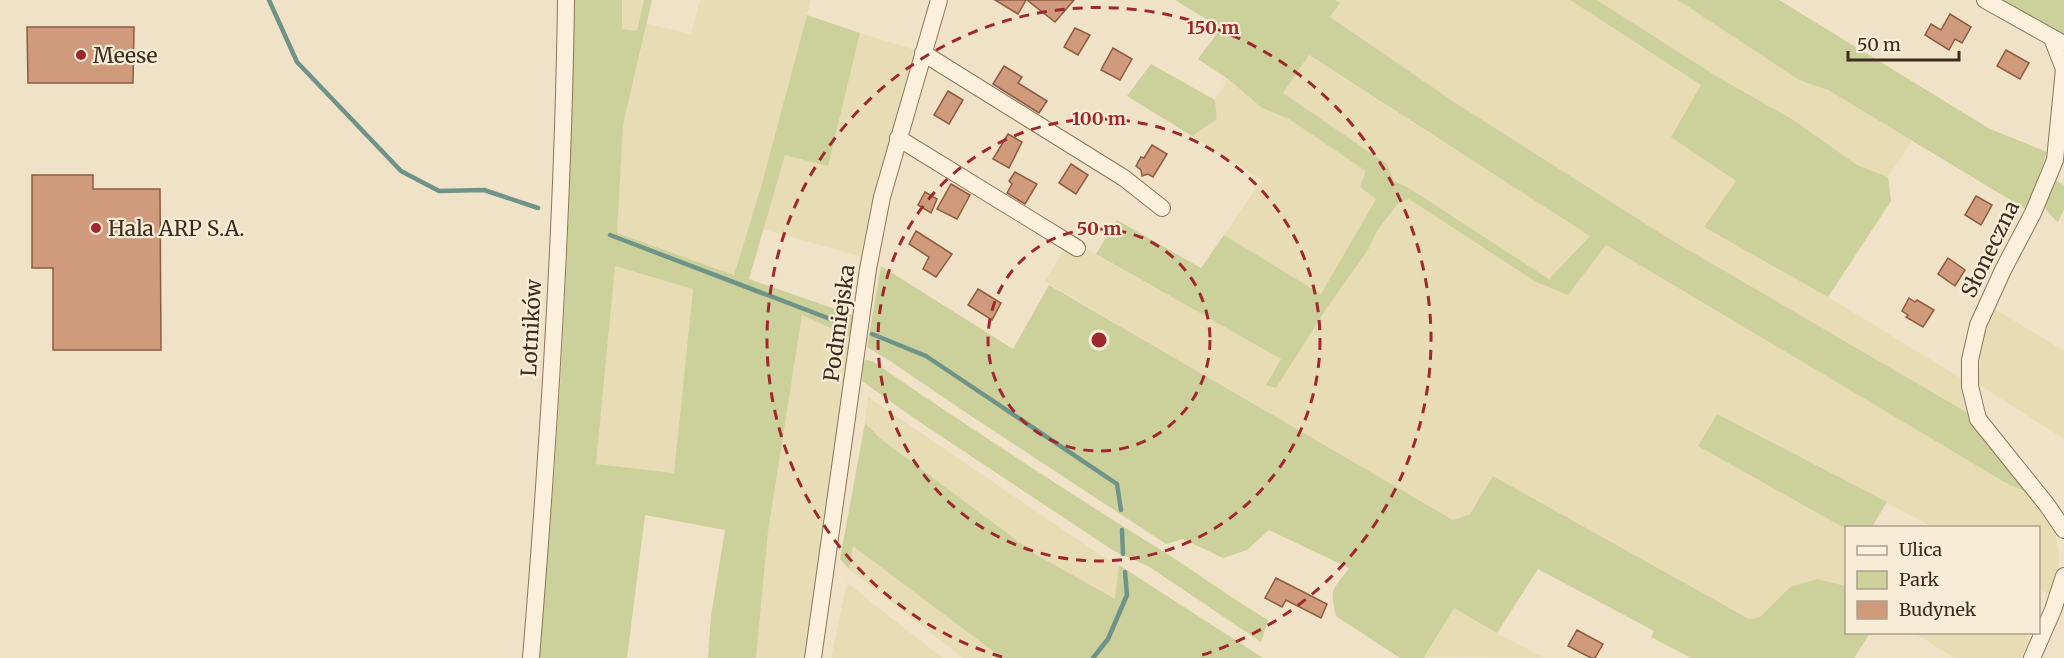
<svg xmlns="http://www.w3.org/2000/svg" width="2064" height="658" font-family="Merriweather,serif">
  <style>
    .farmland { fill: #e7dcb4 }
    .green { fill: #ccd09a; fill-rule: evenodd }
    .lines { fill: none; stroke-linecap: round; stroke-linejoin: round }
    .stream { stroke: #6e9388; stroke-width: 4.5 }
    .building { fill: #d09b7c; stroke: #8e5b40; stroke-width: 1.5 }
    .minor-casing { stroke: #8e745b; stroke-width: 18 }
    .minor { stroke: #faf0db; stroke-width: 16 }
    .ring { fill: none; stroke: #9f282f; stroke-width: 3; stroke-dasharray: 10 8 }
    .poi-dot { fill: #9f282f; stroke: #f7edd7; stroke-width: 2 }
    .labels { text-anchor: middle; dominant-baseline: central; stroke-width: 4.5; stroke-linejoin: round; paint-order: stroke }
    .poi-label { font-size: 21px; fill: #3d2d20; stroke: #f7edd7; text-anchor: start }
    .street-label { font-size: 21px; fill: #3d2d20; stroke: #f7edd7 }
    .centre { fill: #9f282f; stroke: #f7edd7; stroke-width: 3 }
    .ring-label { font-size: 18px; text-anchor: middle; font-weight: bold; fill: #9f282f; stroke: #f7edd7; stroke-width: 4.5; stroke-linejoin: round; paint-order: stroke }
  </style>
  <rect width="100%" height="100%" fill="#f0e2c7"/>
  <path class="farmland" d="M622,0H644L637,31L622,29Z
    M700,0H811L761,187L734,275L617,233L623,125L647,24L691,34Z
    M1335,0H1570L1701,85L1671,137L1736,181L1704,227L1828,297L1964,380L1968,413L1668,238L1457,104L1330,17L1339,4Z
    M1597,0H1678L1799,80L1828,90L1912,141L1888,177L1857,165L1792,119L1721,79Z
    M860,33L915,50L880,176L860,256L762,229L785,155L828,165Z
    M1308,55L1421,128L1591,235L1550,279L1409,188L1394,181L1387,164L1283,93Z
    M1228,79L1262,108L1289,119L1367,171L1376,199L1321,294L1224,235L1262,180L1192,136L1217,119L1215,100Z
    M1408,198L1536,282L1568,295L1606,245L2006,483L2026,492L2055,531L2059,552L2058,576L2049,595L2039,589L2038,528L1933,527L1717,414L1698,446L1846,529V586L1817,579L1790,587L1760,617L1749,619L1493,476L1470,514L1453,520L1265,412L1045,281L1070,240L1281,359L1266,385L1275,388L1326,309L1368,250L1377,231L1399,202Z
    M615,266L693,288L674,473L596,464Z
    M1995,309L2064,351V439L1978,384L1982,345L1990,313Z
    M802,314L851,337L805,658H756L768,532Z
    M868,397L1102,556L1119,565L1116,600L1035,554L881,439L865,423Z
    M852,545L1002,658H963L849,569Z
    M847,582L872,603L943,658H831Z
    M1454,608L1497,633L1544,658L1424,657Z
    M1915,633H2024L2030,641L2021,658H1954Z"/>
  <path class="green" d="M574,0H622V29L637,31L644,0H652L623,125L617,233L734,275L761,187L807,15L860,33L828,166L785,155L749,279L855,316L851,337L802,315L768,532L756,658H708L711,616L725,530L645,515L627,658H539C544,593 550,528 555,463C566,309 572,155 574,0ZM615,266L693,289L674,473L596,464Z
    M1175,0H1335L1340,3L1330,17L1457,104L1668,238L1968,413L1976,430L2026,492L2006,483L1606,245L1568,295L1536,282L1409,199L1399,202L1377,231L1368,250L1326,309L1276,388L1266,385L1281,359L1096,254L1117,220L1201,268L1224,235L1321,294L1376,199L1360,187L1366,171L1289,119L1262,108L1228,79L1198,59L1221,28ZM1309,55L1590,236L1549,279L1409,188L1394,181L1387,164L1283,93Z
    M1570,0H1597L1721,79L1792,119L1857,165L1888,177L1891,201L1828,297L1704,227L1736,181L1671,137L1701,85Z
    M1678,0H1779L1990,129L2047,152L2027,210L1828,90L1799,80Z
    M1996,0H2064V36Z
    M1151,64L1215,100L1217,119L1192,136L1127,96Z
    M2054,179L2064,185V210L2058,222C2037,204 2045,202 2054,179Z
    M881,266L1013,349L1049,285L1453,520L1470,514L1493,476L1749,619L1760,617L1790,587L1817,579L1846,586V632L1870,633L1854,658H1691L1651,637L1654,631L1538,569L1497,633L1454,608L1424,657L1426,658H1400L1336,616C1329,587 1334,589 1349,568L1269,530L1247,550L1223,558L1183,539L1166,544L968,414L890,361L867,347Z
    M866,360L872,361C970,428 1069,493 1169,555C1203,577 1234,600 1268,620L1261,642L1148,566L1114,551L915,419L862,381L863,363Z
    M1717,414L1887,502L1872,527L1846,529L1698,446Z
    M865,423L881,439L1035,554L1115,599L1119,565L1263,658H1002L853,546L849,569L840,559Z"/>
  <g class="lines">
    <path class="stream" d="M269,0L297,62L401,171L439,191L484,190L538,208
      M610,235L846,325
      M872,334L926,356L1117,484L1121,510
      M1122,530L1123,554
      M1093,658L1108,639L1127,595L1125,572"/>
  </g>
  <path class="building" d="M995,0H1026L1018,14Z
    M1027,0H1074L1055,22Z
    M1950,14L1971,27L1962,43L1955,39L1949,50L1925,35L1931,24L1941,30Z
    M27,27H134L133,83H28Z
    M1075,28L1090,35L1078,55L1064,47Z
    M1113,48L1132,59L1120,80L1101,70Z
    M2006,50L2029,63L2020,79L1997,66Z
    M1004,66L1022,77L1018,83L1047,101L1039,113L993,84Z
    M948,91L963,100L949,124L934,115Z
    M1008,134L1022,142L1009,168L993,159Z
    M1152,145L1167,154L1153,177L1148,174L1142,176L1141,170L1136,166L1141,157L1144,158Z
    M1071,164L1088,175L1076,194L1059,183Z
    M1015,172L1037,184L1025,204L1007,193L1012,184L1009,181Z
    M32,175H93V189H160L161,350H53V268H32Z
    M951,184L970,195L957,219L937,209Z
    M925,192L937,199L931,213L918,205Z
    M1976,196L1992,205L1981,225L1965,215Z
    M916,231L952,254L936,277L923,269L929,257L909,244Z
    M1948,258L1965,270L1955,286L1938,274Z
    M978,289L1001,303L992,320L968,305Z
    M1909,298L1915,302L1917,300L1934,310L1923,327L1906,317L1908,315L1902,311Z
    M1276,578L1327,604L1321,618L1286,600L1282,607L1265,598Z
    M1577,630L1603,644L1595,658H1591L1568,646Z"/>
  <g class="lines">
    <g class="minor-casing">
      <path id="minor" d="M1985,0L2062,43
        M2052,38L2064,69L2055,160L2033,213L2003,270L1978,325L1970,360V386L1978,419L2047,505L2064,530
        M923,53L1124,178L1162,208
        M898,138L1077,248
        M531,658C549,439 563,220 566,0
        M813,658L868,269L882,197L939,0
        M2032,658L2053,610L2064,576"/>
    </g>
    <use href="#minor" class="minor"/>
  </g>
  <g class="ring">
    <circle cx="1099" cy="340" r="111"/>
    <circle cx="1099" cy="340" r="221"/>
    <path d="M1002 657A332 332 0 1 1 1196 657"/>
  </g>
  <g class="poi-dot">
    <circle cx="81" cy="55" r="6"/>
    <circle cx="96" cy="228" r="6"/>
  </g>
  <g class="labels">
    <g class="poi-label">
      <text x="93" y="55">Meese</text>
      <text x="108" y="228">Hala ARP S.A.</text>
    </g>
    <g class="street-label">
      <text transform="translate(1990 249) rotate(-64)">Słoneczna</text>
      <text transform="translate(839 323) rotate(-82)">Podmiejska</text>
      <text transform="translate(531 328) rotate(-87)">Lotników</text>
    </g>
  </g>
  <circle cx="1099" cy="340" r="9" class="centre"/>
  <g class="ring-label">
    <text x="1213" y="34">150 m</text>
    <text x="1099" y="125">100 m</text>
    <text x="1099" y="235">50 m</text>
  </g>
  <rect x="1845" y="526" width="195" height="108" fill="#f7edd7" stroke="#ada08e" stroke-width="1.5"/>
  <rect x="1857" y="546" width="30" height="9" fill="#faf0db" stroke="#ada08e" stroke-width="1.5"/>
  <text x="1899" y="556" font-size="18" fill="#3d2d20">Ulica</text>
  <rect x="1857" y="571" width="30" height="18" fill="#ccd09a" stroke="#ada08e" stroke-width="1.5"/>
  <text x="1899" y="586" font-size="18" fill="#3d2d20">Park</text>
  <rect x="1857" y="601" width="30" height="18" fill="#d09b7c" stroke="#ada08e" stroke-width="1.5"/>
  <text x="1899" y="616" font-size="18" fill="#3d2d20">Budynek</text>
  <path d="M1848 51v9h111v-9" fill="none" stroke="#3d2d20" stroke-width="3"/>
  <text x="1857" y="51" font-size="18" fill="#3d2d20" stroke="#f7edd7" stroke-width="4.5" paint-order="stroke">50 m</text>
</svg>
